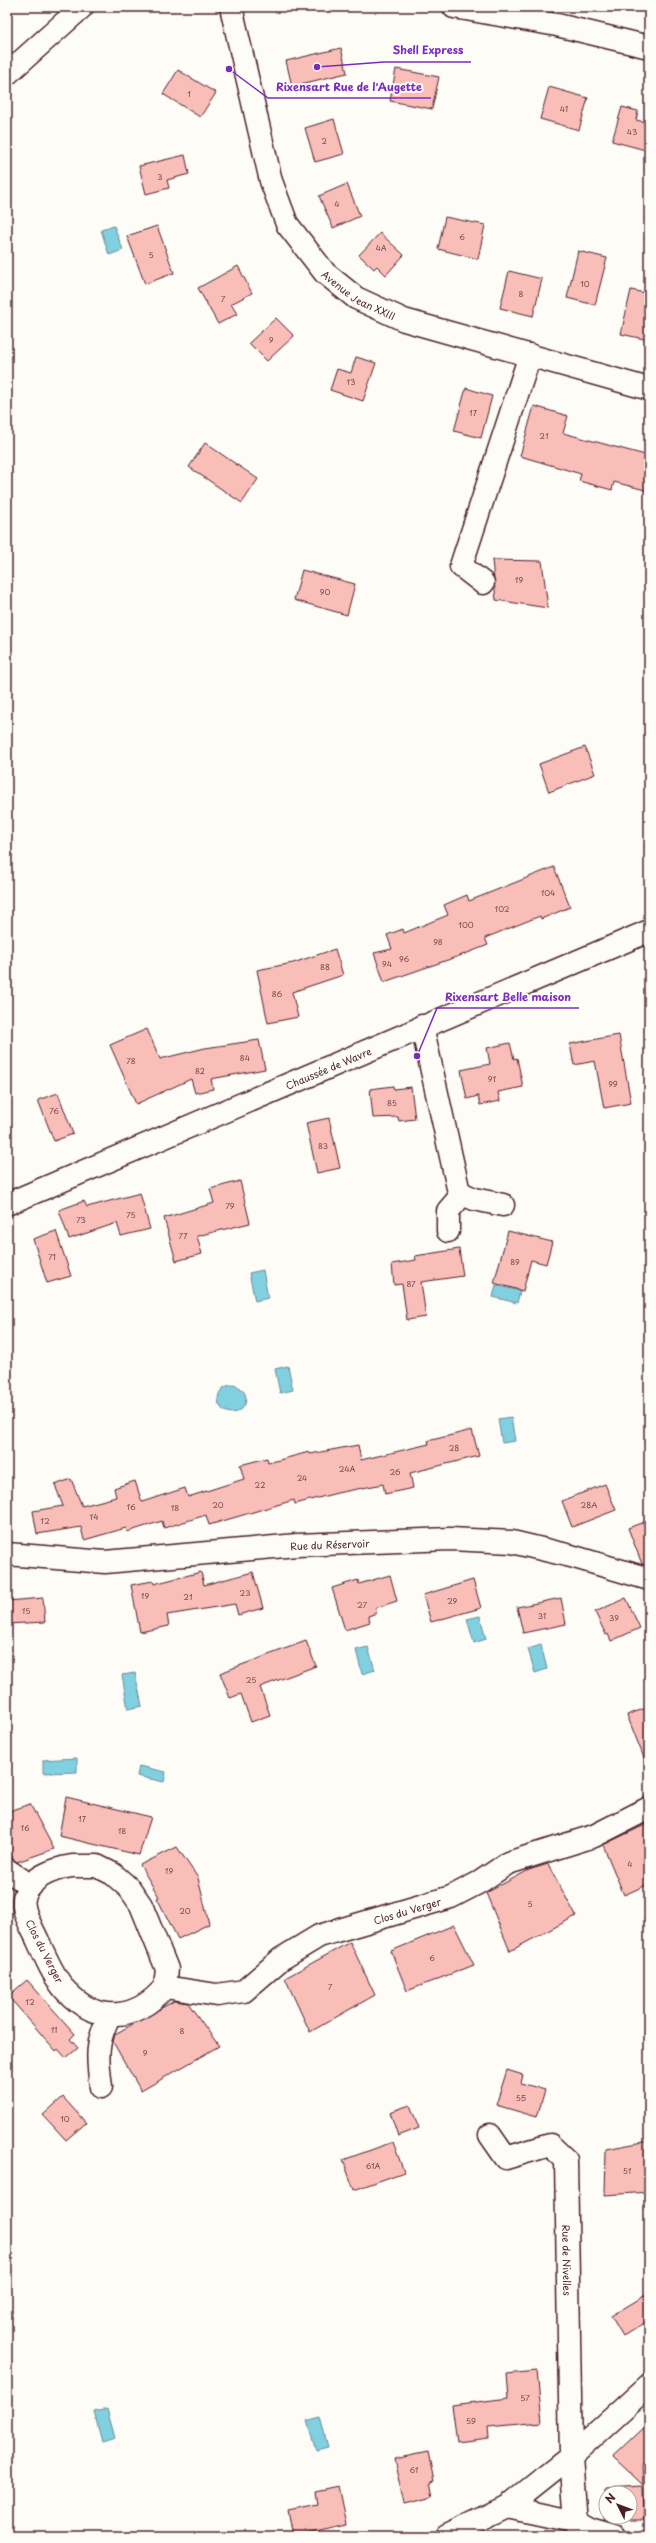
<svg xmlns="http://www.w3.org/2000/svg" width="656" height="2543" font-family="'Playpen Sans',sans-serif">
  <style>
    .water { fill: #81d0df; stroke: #6b8997 }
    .building { fill: #fabeb8; stroke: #4a1f2b; fill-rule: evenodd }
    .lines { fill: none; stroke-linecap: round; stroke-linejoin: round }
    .minor-casing { stroke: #4a1f2b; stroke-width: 25 }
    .major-casing { stroke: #4a1f2b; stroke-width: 25 }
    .minor { stroke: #fdfcf7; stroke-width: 22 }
    .major { stroke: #fdfcf7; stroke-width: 22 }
    .labels { text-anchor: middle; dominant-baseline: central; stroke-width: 4; stroke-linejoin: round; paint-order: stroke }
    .number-label { font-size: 8px; fill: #76474e }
    .street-label { font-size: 10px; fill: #4a1f2b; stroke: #fdfcf7 }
    .leader { fill: none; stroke: #7b2cbf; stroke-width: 1.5 }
    .callout-dot { fill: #7b2cbf; stroke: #fdfcf7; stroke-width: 1.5 }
    .callout-label { font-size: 11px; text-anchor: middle; font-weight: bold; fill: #7b2cbf; stroke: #fdfcf7; stroke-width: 4; stroke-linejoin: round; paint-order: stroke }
  </style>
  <rect width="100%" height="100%" fill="#fdfcf7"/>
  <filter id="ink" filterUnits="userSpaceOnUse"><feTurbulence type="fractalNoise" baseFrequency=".025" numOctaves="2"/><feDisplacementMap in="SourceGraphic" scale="8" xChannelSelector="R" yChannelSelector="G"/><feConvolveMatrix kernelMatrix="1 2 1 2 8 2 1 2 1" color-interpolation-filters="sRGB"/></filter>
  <g filter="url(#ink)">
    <path class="water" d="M114,226L123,250L109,255L101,230Z
      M263,1270L268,1298L255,1301L249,1273Z
      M496,1285L520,1291L517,1303L493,1297Z
      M288,1366L293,1390L280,1393L275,1369Z
      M218 1399a14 14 0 1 1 28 0a14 14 0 1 1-28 0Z
      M511,1417L515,1441L502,1443L498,1419Z
      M480,1616L486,1639L474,1643L467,1619Z
      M541,1645L547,1669L535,1673L528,1649Z
      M368,1647L375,1670L362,1674L356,1650Z
      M135,1673L142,1706L128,1709L122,1675Z
      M77,1758V1772L43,1773V1760Z
      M139,1766L166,1772L164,1782L137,1776Z
      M107,2409L115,2438L102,2442L94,2412Z
      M320,2417L328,2447L316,2450L307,2421Z"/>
    <path class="building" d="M341,48L347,73L292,86L286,61Z
      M396,69L439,77L432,109L390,101Z
      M178,70L216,93L200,117L163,94Z
      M549,87L588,98L579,130L540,119Z
      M622,107L638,111L636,120L649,123V151L612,141Z
      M334,119L344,154L315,162L305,128Z
      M185,155L189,174L167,180L169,188L146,194L139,166Z
      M347,184L360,216L333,228L319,196Z
      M445,217L485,225L478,259L438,249Z
      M157,226L174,273L145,284L127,236Z
      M380,233L404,255L386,275L377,266L374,269L359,255Z
      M578,251L607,258L595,305L567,298Z
      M238,266L252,293L231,304L237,314L218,324L198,288Z
      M509,271L542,279L533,316L500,308Z
      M631,290L649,294V340L621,334Z
      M276,318L294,336L267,361L249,343Z
      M356,357L376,363L363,401L330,390L337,369L351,373Z
      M466,388L492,396L481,438L454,431Z
      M534,406L568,416L563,433L649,456V491L614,482L612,490L579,481L581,474L520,456Z
      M205,443L258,479L242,503L189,467Z
      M492,560L542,561L548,608L496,600Z
      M302,570L355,584L347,615L294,600Z
      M585,747L595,774L549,792L539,764Z
      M554,867L570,907L541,919L540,916L485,938L488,945L465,954L384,982L374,953L392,949L387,935L403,929L404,933L448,915L444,905L467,895L469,901Z
      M335,949L343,975L292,992L298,1017L268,1023L257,970L293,963Z
      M147,1029L160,1059L205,1048L259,1040L265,1069L211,1079L213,1089L195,1093L191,1079L136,1104L110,1045Z
      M619,1035L631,1103L604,1108L595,1061L574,1065L570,1044Z
      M510,1043L514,1059L517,1058L523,1087L498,1092L500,1101L480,1105L478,1096L467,1099L461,1070L490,1064L487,1048Z
      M393,1086L394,1089L411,1087L415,1119L399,1121L398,1117L373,1118L370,1089Z
      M58,1093L73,1134L54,1141L38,1100Z
      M329,1118L340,1168L317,1173L306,1123Z
      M240,1181L250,1223L197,1236L202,1254L176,1261L164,1218L214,1203L210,1189Z
      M140,1193L150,1229L121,1236L117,1223L69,1239L59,1210L84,1201L87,1207Z
      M56,1231L71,1276L47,1283L33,1239Z
      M508,1231L552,1242L546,1264L531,1260L523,1291L494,1283Z
      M459,1249L463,1276L421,1282L426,1317L407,1320L402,1284L394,1285L392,1264L416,1260L415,1256Z
      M472,1430L479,1456L410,1473L413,1488L385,1494L383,1484L337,1493L295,1504L294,1500L209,1525L206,1515L164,1528L162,1521L127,1532L126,1528L84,1540L81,1527L37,1534L33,1511L63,1506L55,1485L71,1479L82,1506L116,1497L114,1488L135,1481L142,1502L185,1488L188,1497L244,1479L240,1465L267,1458L268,1463L309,1452L310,1454L358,1445L361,1460L429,1444L428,1441Z
      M605,1484L616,1510L572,1527L562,1501Z
      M649,1520V1566L642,1564L628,1528Z
      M201,1572L204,1585L253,1572L263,1608L238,1615L235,1604L167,1615L169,1626L140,1632L131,1585L153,1581L154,1584Z
      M390,1575L397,1601L375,1608L377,1613L368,1616L370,1622L345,1630L332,1588L358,1580L359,1584Z
      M473,1580L481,1608L431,1622L423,1595Z
      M43,1598L45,1622L7,1624V1601Z
      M561,1598L566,1624L523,1633L517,1607Z
      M626,1598L640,1628L611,1641L608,1634L606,1635L595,1612Z
      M306,1641L316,1666L260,1687L270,1715L251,1722L241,1694L230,1698L220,1673Z
      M649,1707V1768H648L627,1715Z
      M66,1797L151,1817L139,1855L59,1836Z
      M30,1804L54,1849L17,1862L13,1859L7,1843V1812Z
      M649,1823V1884L624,1895L603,1845Z
      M177,1847L198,1878L209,1924L178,1939L157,1898L159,1897L140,1865Z
      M548,1864L576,1916L510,1951L486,1893L529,1870Z
      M454,1925L474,1965L407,1991L391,1951Z
      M350,1942L375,1995L310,2032L285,1978Z
      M27,1980L75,2034L70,2039L78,2048L66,2058L58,2049L56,2051L8,1996Z
      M174,2001L188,2003L219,2046L141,2091L113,2042L115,2034Z
      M507,2070L523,2075L521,2083L545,2090L537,2117L496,2105Z
      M63,2097L86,2123L66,2140L43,2115Z
      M410,2105L419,2128L398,2136L390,2112Z
      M649,2141V2192L605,2195L606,2149Z
      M393,2142L404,2172L354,2190L343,2160Z
      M649,2293V2320L623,2336L611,2316Z
      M537,2371L542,2422L488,2427L489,2438L457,2442L452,2405L509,2398L507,2374Z
      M649,2423V2459L642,2465L643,2485L613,2457Z
      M428,2452L434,2481L430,2482L433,2497L404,2504L394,2459Z
      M339,2486L347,2524L293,2536L288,2511L317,2505L315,2491Z
      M643,2486L644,2520H604L605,2488ZM606,2493H630V2517H606Z"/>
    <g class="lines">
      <g class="minor-casing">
        <g id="minor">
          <path id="s1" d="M231,7L271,181L287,224L325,273L356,298L404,320L649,389"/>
          <path d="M7,74L82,7"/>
          <path d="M483,583L461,566L530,355"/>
          <path d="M422,1026L460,1197L448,1211V1231"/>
          <path d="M459,1192L474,1199L503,1205"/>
          <path id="s2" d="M7,1204L649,931"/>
          <path id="s3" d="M7,1554L105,1562L297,1545L450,1539L512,1542L571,1556L649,1579"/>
          <path d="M72,1866H97L113,1874L130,1889L141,1905L167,1969L165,1987C136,2021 97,2024 66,1991C54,1978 45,1956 38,1941C33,1929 21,1911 24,1898C30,1877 54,1869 72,1866Z"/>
          <path d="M7,1870L31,1886"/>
          <path id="s4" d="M165,1987L217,1995L244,1991L281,1959L319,1936L451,1897L480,1882L508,1863L594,1836L649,1808"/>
          <path d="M101,2087C97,2057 96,2044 109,2016"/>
          <path id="s5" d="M490,2135L506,2158L550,2145L566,2160L571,2456L577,2536"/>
          <path d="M507,2507L577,2522L590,2529L614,2536"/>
          <path d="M446,2536L507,2507L571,2456L649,2385"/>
        </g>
      </g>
      <g class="major-casing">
        <path id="major" d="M454,7L557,25L649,47"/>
      </g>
      <use href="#minor" class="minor"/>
      <use href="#major" class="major"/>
    </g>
  </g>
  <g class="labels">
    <g class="number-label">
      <text x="189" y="94">1</text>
      <text x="564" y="109">41</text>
      <text x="632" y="132">43</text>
      <text x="324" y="141">2</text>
      <text x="160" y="177">3</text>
      <text x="337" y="204">4</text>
      <text x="462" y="237">6</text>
      <text x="381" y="248">4A</text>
      <text x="151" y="255">5</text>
      <text x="585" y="284">10</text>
      <text x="521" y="294">8</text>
      <text x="223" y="299">7</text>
      <text x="271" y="340">9</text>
      <text x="351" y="382">13</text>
      <text x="473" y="413">17</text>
      <text x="544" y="436">21</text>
      <text x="519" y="580">19</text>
      <text x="325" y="592">90</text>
      <text x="548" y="893">104</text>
      <text x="502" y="909">102</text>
      <text x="466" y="925">100</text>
      <text x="438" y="942">98</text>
      <text x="404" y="959">96</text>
      <text x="387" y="964">94</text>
      <text x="325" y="967">88</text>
      <text x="277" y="994">86</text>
      <text x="245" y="1058">84</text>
      <text x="131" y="1061">78</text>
      <text x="200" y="1071">82</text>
      <text x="492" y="1079">91</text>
      <text x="613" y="1084">99</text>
      <text x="392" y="1103">85</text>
      <text x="54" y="1111">76</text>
      <text x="323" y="1146">83</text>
      <text x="230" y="1206">79</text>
      <text x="131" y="1215">75</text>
      <text x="81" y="1220">73</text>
      <text x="183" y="1236">77</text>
      <text x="52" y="1257">71</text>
      <text x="515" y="1262">89</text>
      <text x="411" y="1284">87</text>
      <text x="454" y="1448">28</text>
      <text x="347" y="1469">24A</text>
      <text x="395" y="1472">26</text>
      <text x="302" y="1478">24</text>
      <text x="260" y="1485">22</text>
      <text x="218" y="1505">20</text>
      <text x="589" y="1505">28A</text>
      <text x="131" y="1507">16</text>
      <text x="175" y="1508">18</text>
      <text x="94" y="1517">14</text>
      <text x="45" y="1521">12</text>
      <text x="245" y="1593">23</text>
      <text x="145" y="1596">19</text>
      <text x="188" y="1597">21</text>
      <text x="452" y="1601">29</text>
      <text x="362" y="1605">27</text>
      <text x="26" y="1611">15</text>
      <text x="542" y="1616">31</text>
      <text x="614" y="1618">39</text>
      <text x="251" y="1680">25</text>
      <text x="82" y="1819">17</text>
      <text x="25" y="1828">16</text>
      <text x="122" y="1831">18</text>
      <text x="630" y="1864">4</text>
      <text x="169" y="1871">19</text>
      <text x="530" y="1904">5</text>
      <text x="185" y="1911">20</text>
      <text x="432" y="1958">6</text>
      <text x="330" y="1987">7</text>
      <text x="30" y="2002">12</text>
      <text x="54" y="2030">11</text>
      <text x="182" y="2031">8</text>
      <text x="145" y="2053">9</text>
      <text x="521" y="2098">55</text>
      <text x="65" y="2119">10</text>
      <text x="373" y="2166">61A</text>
      <text x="627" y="2171">51</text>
      <text x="525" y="2398">57</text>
      <text x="471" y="2421">59</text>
      <text x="414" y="2470">61</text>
    </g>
    <g class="street-label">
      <text stroke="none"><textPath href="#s1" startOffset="327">Avenue Jean XXIII</textPath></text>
      <text stroke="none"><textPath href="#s2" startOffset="349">Chaussée de Wavre</textPath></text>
      <text stroke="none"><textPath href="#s3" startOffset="324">Rue du Réservoir</textPath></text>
      <text stroke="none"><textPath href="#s4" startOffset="265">Clos du Verger</textPath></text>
      <text transform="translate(45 1951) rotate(63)">Clos du Verger</text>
      <text stroke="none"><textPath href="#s5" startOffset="196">Rue de Nivelles</textPath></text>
    </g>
  </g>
  <path class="leader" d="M317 67L384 62H471M229 69L268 98H431M417 1056L437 1008H579"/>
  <g class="callout-dot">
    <circle cx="317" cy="67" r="4"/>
    <circle cx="229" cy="69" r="4"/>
    <circle cx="417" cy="1056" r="4"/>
  </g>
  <g class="callout-label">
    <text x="428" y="54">Shell Express</text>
    <text x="349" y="91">Rixensart Rue de l'Augette</text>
    <text x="508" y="1001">Rixensart Belle maison</text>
  </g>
  <rect width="656" height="2543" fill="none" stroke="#fdfcf7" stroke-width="24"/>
  <rect x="12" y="12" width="632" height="2519" fill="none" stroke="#4a1f2b" stroke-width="1.5" filter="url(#ink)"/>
  <g transform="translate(618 2505) rotate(312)"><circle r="19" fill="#fdfcf7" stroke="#b5a4a5"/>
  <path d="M0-3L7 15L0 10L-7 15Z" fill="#4a1f2b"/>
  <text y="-6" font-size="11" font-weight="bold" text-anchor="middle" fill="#4a1f2b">N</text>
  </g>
</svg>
